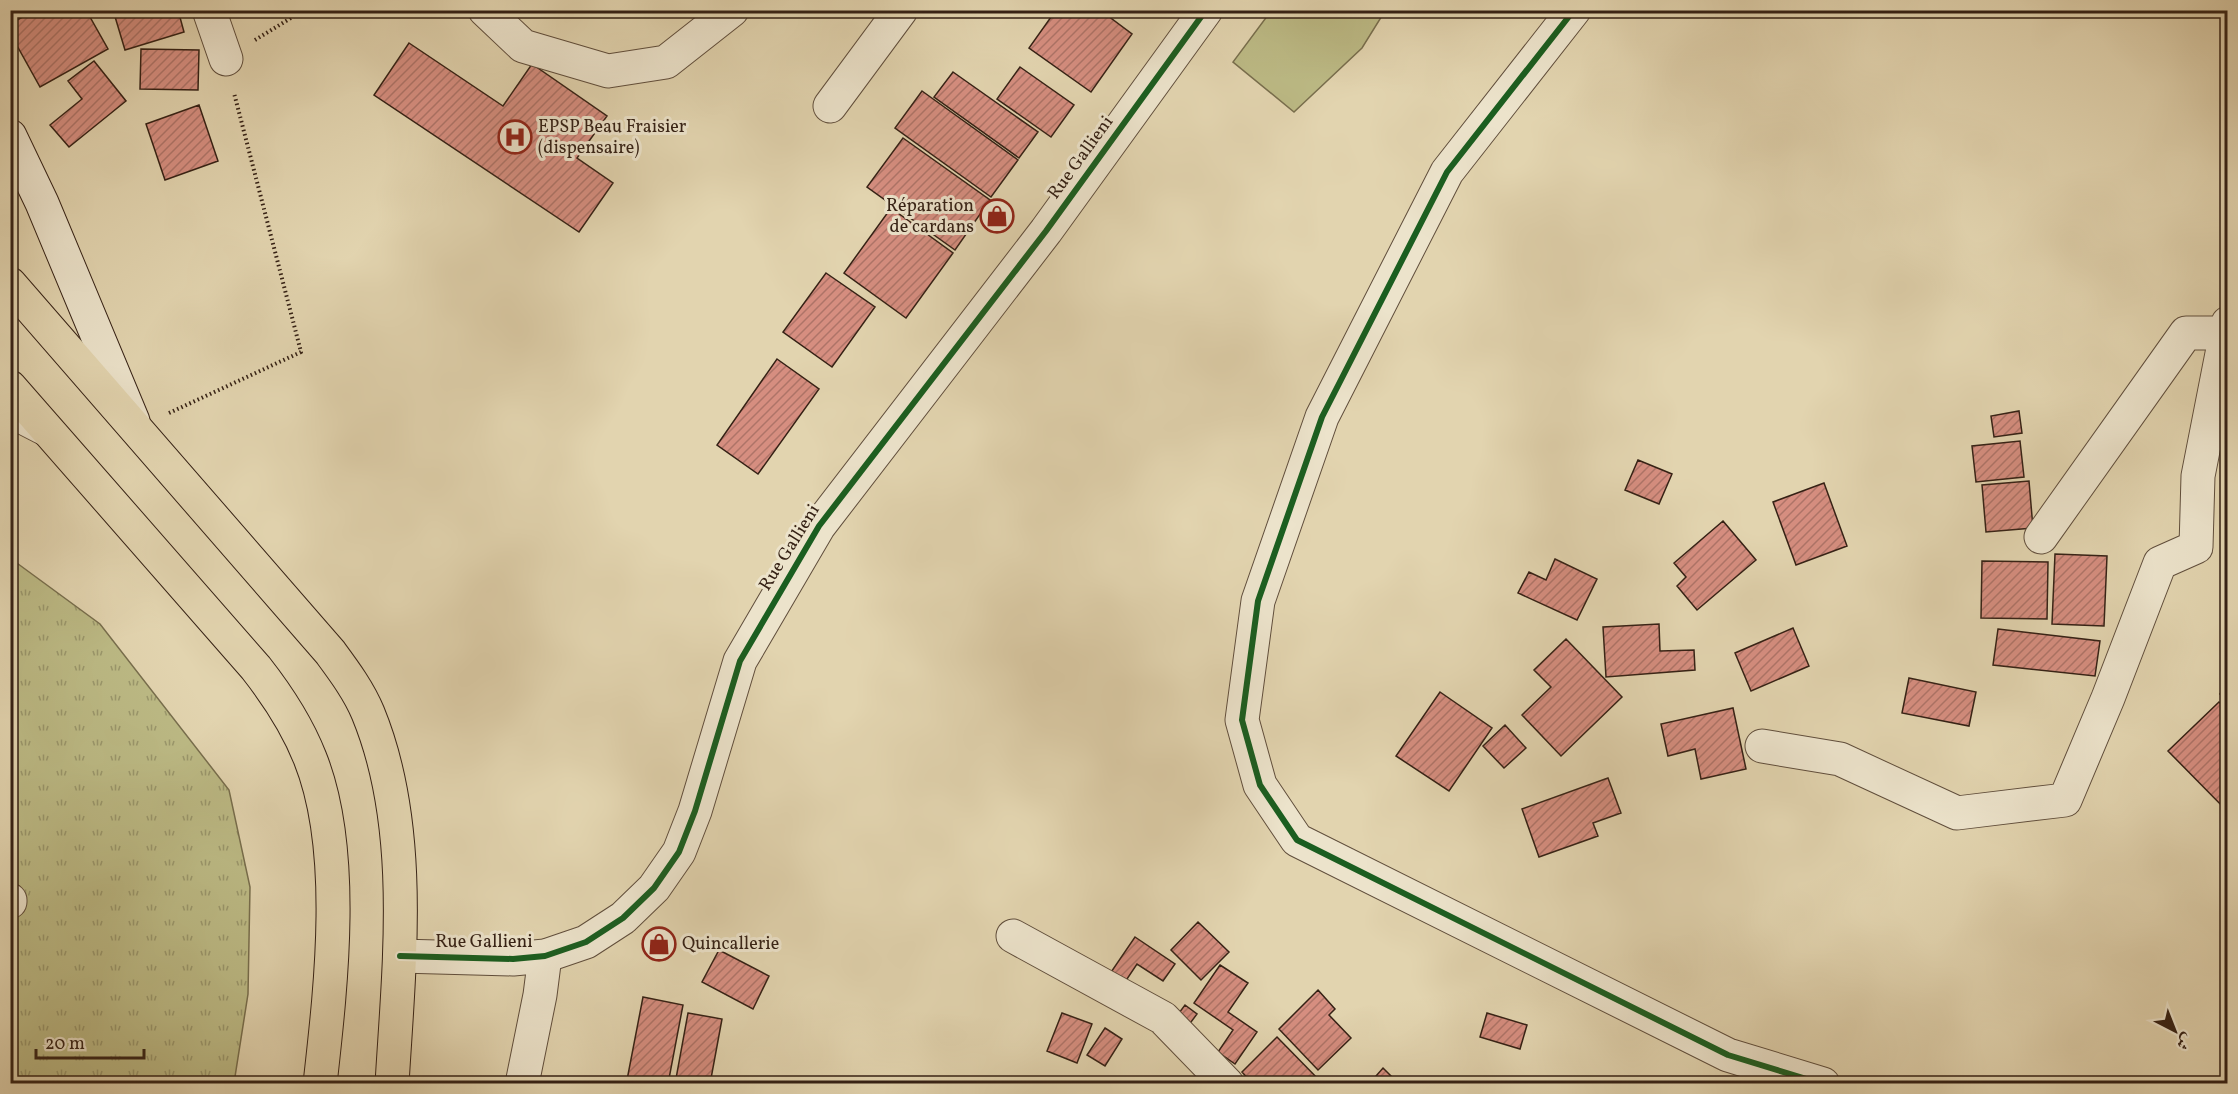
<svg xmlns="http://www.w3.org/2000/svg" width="2238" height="1094" font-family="Vollkorn,Amiri,serif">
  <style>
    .grass { fill: url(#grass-tufts); stroke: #786e4d; stroke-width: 1.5 }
    .garden { fill: #bcba85; stroke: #786e4d; stroke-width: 1.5 }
    .building { fill: url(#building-hatch); stroke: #352115; stroke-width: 1.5 }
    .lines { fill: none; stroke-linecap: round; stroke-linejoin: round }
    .service-casing { stroke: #604e3c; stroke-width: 22 }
    .minor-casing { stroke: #604e3c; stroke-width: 35 }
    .tertiary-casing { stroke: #604e3c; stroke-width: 35 }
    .secondary-casing { stroke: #352115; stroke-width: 35 }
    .trunk-casing { stroke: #352115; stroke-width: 35 }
    .path { stroke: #352115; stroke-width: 4; stroke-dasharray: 1.5 3; stroke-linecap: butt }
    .service { stroke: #ece3cb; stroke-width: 20 }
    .minor { stroke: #ece3cb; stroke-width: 33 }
    .tertiary { stroke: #ece3cb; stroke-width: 33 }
    .secondary { stroke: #ece3cb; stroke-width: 33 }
    .trunk { stroke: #e2d4af; stroke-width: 33 }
    .cycleway-casing { stroke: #ece3cb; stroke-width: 10 }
    .cycleway { stroke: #1b5e20; stroke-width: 6 }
    .labels { text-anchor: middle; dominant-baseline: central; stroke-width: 6; stroke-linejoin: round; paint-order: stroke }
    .poi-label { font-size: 18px; fill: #352115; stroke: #ece3cb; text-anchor: start }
    .street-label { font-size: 18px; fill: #352115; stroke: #ece3cb }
  </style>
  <defs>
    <pattern id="grass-tufts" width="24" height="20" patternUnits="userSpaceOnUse" patternTransform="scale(1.5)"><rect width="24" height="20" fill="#bcba85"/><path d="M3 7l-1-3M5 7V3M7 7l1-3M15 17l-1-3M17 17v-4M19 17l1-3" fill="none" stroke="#9a976c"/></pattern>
    <pattern id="building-hatch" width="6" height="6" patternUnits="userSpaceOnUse" patternTransform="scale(1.5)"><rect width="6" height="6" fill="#d68e80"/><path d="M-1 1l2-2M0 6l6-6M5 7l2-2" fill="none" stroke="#ae7468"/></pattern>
  </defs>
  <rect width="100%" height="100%" fill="#e2d4af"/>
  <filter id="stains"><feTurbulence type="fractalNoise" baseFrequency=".00333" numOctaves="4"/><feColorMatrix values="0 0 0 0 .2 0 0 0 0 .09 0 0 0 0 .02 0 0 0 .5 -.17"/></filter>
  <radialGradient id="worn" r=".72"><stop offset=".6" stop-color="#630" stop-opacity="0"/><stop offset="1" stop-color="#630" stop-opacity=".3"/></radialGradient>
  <path class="grass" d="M10,558L100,624L229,790L250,887L248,994L234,1083H11Z"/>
  <path class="garden" d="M1271,11V10L1385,11L1362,48L1294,112L1233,62Z"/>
  <path class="building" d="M35,10H86L108,49L40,87L10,33V24Z
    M113,10H178L184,32L125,50Z
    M288,10H303L300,16Z
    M1056,10H1100L1132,34L1091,92L1029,48Z
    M409,43L503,106L532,64L607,116L577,158L613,183L579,232L374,95Z
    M141,49L199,50L198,90L140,89Z
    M94,61L126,101L69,147L50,125L82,99L68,81Z
    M1020,67L1074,105L1051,137L997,99Z
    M953,72L1038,132L1019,158L934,97Z
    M922,91L1018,160L991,197L895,128Z
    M199,105L218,161L165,180L146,124Z
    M903,138L990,200L955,250L867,187Z
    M891,208L953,253L906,318L844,273Z
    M826,273L875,307L832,367L783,332Z
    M777,359L819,389L758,474L717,445Z
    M2019,411L2022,433L1994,437L1991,416Z
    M2020,441L2024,477L1976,482L1972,446Z
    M1638,460L1672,474L1659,504L1625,490Z
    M2029,481L2033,528L1986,532L1982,485Z
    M1824,483L1847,546L1796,565L1773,502Z
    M1723,521L1756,560L1697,610L1677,586L1686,577L1674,563Z
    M2055,554L2107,556L2104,626L2052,624Z
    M1555,559L1597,579L1577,620L1518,593L1529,572L1546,580Z
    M1982,561L2048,562L2047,619L1981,618Z
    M1659,624L1660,651L1694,650L1695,670L1606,677L1603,627Z
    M1793,628L1809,666L1751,691L1735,653Z
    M1998,629L2100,641L2095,676L1993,665Z
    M1566,639L1622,697L1561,756L1522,715L1551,687L1534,670Z
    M1909,678L1976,692L1969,726L1902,713Z
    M2228,681V698L2220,694Z
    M1440,692L1492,728L1449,791L1396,756Z
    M2219,702L2228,710V812L2168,751Z
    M1733,708L1746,769L1701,779L1695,749L1668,756L1661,724Z
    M1505,725L1526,748L1504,768L1483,746Z
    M1608,778L1621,813L1593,823L1598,836L1539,857L1522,809Z
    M1198,922L1229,952L1201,980L1171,950Z
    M1135,937L1175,964L1163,981L1137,964L1121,988L1107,978Z
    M719,950L769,976L753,1009L702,982Z
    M1220,965L1248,983L1228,1012L1257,1032L1235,1064L1218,1052L1233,1030L1194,1003Z
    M1318,990L1335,1009L1329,1015L1351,1038L1318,1070L1279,1029Z
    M643,997L683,1005L668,1084H644L627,1080Z
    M1185,1005L1197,1014L1182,1034L1170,1025Z
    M688,1013L722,1019L710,1084H675Z
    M1062,1013L1092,1024L1077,1063L1047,1051Z
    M1487,1013L1527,1025L1520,1049L1480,1037Z
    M1105,1028L1122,1039L1105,1066L1087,1055Z
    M1277,1037L1323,1084H1253L1242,1072Z
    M1383,1068L1399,1084H1369Z"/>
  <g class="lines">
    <g class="service-casing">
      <path id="service" d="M10,418L43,435"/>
    </g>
    <g class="minor-casing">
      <path id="minor" d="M209,10L226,59
        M485,10L523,46L608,71L666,62L732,10
        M1574,10L1447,172L1322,417L1258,601L1242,720L1260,785L1297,840L1728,1055L1823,1084
        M830,106L901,10
        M2041,537L2186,333H2224
        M1762,746L1840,759L1957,813L2065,800L2108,698L2160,563L2196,547L2198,476L2228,323
        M10,900V902
        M1013,936L1163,1018L1227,1084
        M522,1084L540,995L545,956"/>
    </g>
    <g class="tertiary-casing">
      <path id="tertiary" d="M400,956L513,959L545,956L586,942L623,918L654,888L679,852L695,811L740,661L819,526L1046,231L1206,10"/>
    </g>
    <g class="secondary-casing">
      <path id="secondary" d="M10,136L42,203L133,421"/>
    </g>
    <g class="trunk-casing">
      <path id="trunk" d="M10,284L330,652C344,671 359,691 368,713C415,827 399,964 392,1084
        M10,387L256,668C278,696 297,725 310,758C347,850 331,986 320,1084"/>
    </g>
    <path class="path" d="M255,40L304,10
      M169,413L301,352L234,93"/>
    <use href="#service" class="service"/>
    <use href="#minor" class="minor"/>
    <use href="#tertiary" class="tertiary"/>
    <use href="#secondary" class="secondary"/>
    <use href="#trunk" class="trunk"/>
    <g class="cycleway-casing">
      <path id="cycleway" d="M1574,10L1447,172L1322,417L1258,601L1242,720L1260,785L1297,840L1728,1055L1823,1084
        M400,956L513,959L545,956L586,942L623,918L654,888L679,852L695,811L740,661L819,526L1046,231L1206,10"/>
    </g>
    <use href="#cycleway" class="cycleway"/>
  </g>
  <defs>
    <g id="hospital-ring" transform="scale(1.725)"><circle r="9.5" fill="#ece3cb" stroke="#8f2418" stroke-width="1.5"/><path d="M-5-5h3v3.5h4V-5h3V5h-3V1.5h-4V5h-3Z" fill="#8f2418"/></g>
    <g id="shop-ring" transform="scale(1.725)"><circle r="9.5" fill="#ece3cb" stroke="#8f2418" stroke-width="1.5"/><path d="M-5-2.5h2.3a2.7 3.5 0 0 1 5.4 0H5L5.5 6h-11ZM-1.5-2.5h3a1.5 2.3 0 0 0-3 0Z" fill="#8f2418"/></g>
  </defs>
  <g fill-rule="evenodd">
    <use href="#hospital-ring" x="515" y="137"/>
    <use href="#shop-ring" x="997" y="216"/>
    <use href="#shop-ring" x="659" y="944"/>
  </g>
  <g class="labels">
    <g class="poi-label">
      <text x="538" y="127">EPSP Beau Fraisier<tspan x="538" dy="21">(dispensaire)</tspan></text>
      <text x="974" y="206" text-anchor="end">Réparation<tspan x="974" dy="21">de cardans</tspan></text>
      <text x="682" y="944">Quincallerie</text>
    </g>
    <g class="street-label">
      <text transform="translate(1081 158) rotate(-54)">Rue Gallieni</text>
      <text transform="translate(790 548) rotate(-58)">Rue Gallieni</text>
      <text x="484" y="942">Rue Gallieni</text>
    </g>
  </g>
  <rect width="2238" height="1094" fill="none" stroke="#e2d4af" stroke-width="36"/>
  <rect x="12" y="12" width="2214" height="1070" fill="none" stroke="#352115" stroke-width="3"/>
  <rect x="18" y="18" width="2202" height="1058" fill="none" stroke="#352115" stroke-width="1.5"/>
  <g transform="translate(2175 1031) rotate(138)" stroke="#ece3cb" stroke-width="4.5" paint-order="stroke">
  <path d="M0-4.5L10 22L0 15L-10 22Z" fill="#352115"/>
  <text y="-9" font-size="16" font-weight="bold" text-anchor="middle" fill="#352115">ش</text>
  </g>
  <path d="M36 1049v9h108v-9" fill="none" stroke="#352115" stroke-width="3"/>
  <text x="45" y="1049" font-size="18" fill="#352115" stroke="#ece3cb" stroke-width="4.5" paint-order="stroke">20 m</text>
  <rect width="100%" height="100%" filter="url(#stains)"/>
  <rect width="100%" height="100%" fill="url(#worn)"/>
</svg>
